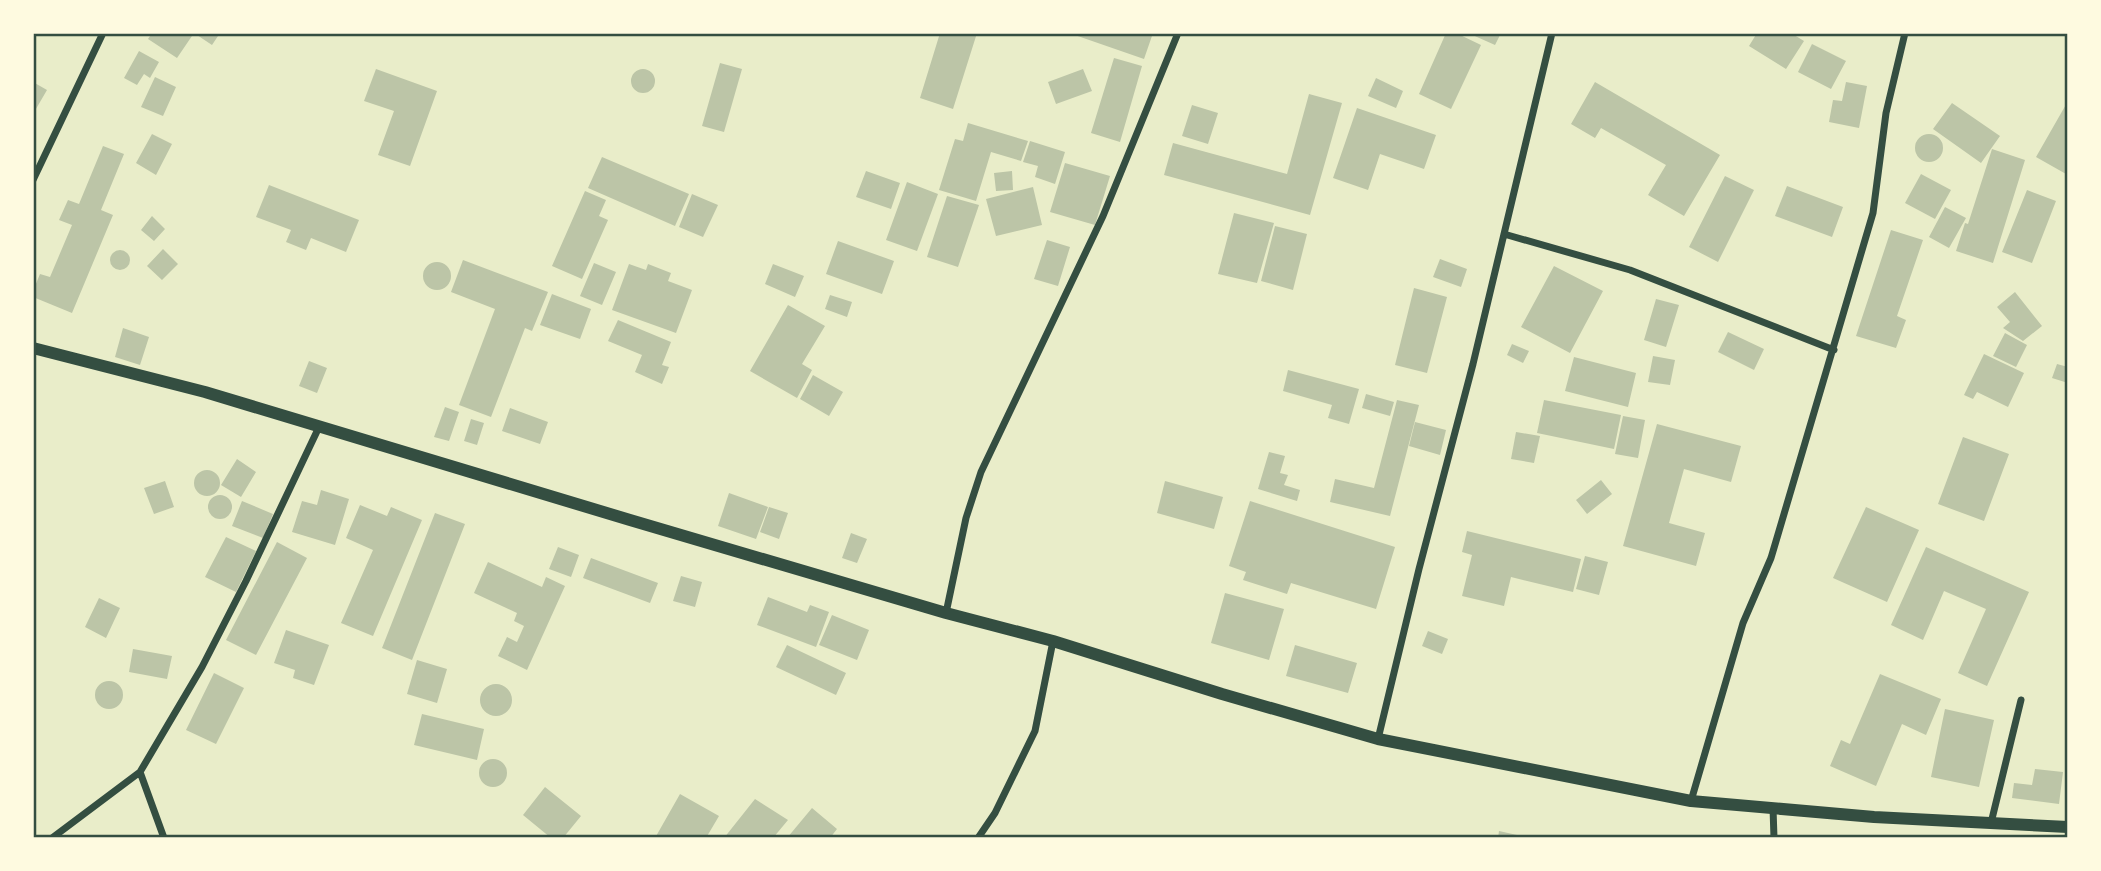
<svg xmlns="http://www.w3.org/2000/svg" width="2101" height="871" font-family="'IBM Plex Sans',sans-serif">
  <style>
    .building { fill: #bcc5a7 }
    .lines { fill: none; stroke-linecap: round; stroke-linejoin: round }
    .minor { stroke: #344e41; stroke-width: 7 }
    .tertiary { stroke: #344e41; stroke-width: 12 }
    .neatline { fill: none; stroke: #344e41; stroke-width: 2.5 }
  </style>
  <rect width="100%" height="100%" fill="#e9edc9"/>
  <path class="building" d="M152,33H194L177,58L148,39Z
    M194,33H220L212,45Z
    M940,33H977L953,109L920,98Z
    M1069,33H1153L1144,59Z
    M1446,33H1456L1481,45L1451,109L1419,94Z
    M1468,33H1501L1495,45Z
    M1757,33H1791L1804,41L1786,69L1749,46Z
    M1812,44L1846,61L1831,89L1798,72Z
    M139,51L159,62L150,78L144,74L137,85L124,78Z
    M1114,58L1142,66L1120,142L1091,133Z
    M720,63L742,69L724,132L702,126Z
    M376,69L437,91L410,166L378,155L394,111L364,101Z
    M1083,69L1092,91L1056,104L1048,82Z
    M631 81a12 12 0 1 1 24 0a12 12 0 1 1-24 0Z
    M155,77L176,87L163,116L141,107Z
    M1376,78L1403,91L1396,108L1368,96Z
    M33,82L47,90L33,114Z
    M1595,82L1720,155L1684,216L1648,195L1666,165L1601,128L1595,138L1571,124Z
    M1846,82L1867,86L1859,128L1829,122L1833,100L1842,101Z
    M1309,94L1342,103L1310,215L1164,175L1173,143L1287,174Z
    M2068,101V171L2066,174L2036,157Z
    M1952,103L2000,136L1981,163L1933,129Z
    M1192,105L1218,113L1208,144L1182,136Z
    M1357,108L1436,135L1424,169L1380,154L1368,190L1333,178Z
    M968,123L1028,141L1021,161L991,152L976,201L939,190L955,139L963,141Z
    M152,134L172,144L156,175L136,163Z
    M1915 148a14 14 0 1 1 28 0a14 14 0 1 1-28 0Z
    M1030,141L1065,152L1055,184L1035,177L1038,166L1023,162Z
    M103,146L124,154L101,210L113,215L72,313L33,297V291L40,274L50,277L72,225L59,220L68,200L79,204Z
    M1992,149L2025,160L1993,263L1956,251L1965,223L1968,224Z
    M602,157L689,194L675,226L588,188Z
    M1065,163L1110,176L1095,225L1050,212Z
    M866,171L900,183L891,209L856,197Z
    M1012,171L1013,190L996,191L994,173Z
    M1921,174L1951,190L1935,219L1905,203Z
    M1725,176L1754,190L1718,262L1689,247Z
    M907,182L938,194L917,251L886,240Z
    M269,185L359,220L346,252L311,238L306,250L286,242L291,230L256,217Z
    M1787,186L1843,207L1832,237L1775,216Z
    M1033,187L1042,225L996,236L986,199Z
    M2027,190L2056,201L2032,263L2002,252Z
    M585,191L606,200L599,216L608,220L582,279L552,266Z
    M692,194L718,205L703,237L679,227Z
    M947,196L979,205L958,267L927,257Z
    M1945,207L1966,218L1949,248L1929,237Z
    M1234,213L1274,223L1257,283L1218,274Z
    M152,216L165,229L154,241L141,230Z
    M1275,226L1307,234L1293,290L1261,281Z
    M1891,230L1923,240L1897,316L1906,320L1896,348L1856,336Z
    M1047,240L1070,247L1058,286L1034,279Z
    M838,241L894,261L882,294L826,274Z
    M163,249L178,264L162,280L147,266Z
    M110 260a10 10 0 1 1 20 0a10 10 0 1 1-20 0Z
    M1440,259L1467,269L1461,287L1433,277Z
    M463,260L548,292L532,331L525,328L491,417L459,405L495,309L451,292Z
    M423 276a14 14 0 1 1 28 0a14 14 0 1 1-28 0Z
    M594,263L616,272L602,305L580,296Z
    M629,264L646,270L648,264L671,273L668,281L692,290L676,333L612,310Z
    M773,264L804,276L795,297L765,284Z
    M1554,266L1603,291L1570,353L1521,327Z
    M1414,288L1447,297L1427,373L1395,365Z
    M2015,292L2042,326L2023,341L2003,328L2010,322L1997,307Z
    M552,294L591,309L580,339L540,325Z
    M830,295L852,302L847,317L825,309Z
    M1656,299L1679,305L1666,347L1644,340Z
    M788,305L825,326L802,364L812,370L797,398L750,371Z
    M618,320L671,342L662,365L669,367L662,384L635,372L642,355L608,341Z
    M123,328L149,337L140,365L115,357Z
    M1728,332L1764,349L1754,370L1718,352Z
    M2005,333L2027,345L2016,367L1993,356Z
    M1512,344L1529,351L1523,363L1507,355Z
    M1984,354L2024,373L2008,407L1977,392L1973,399L1964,395Z
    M1653,356L1675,360L1670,385L1648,382Z
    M1574,357L1636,373L1628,407L1565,391Z
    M309,361L327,368L317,393L299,386Z
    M2057,364L2068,367V383L2052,378Z
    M1288,370L1359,389L1349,424L1328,418L1332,405L1283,391Z
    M813,375L843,392L829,416L800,399Z
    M1366,394L1394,402L1390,416L1362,408Z
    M1397,400L1419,405L1390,516L1330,502L1335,479L1374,488Z
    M1544,400L1621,415L1614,449L1537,433Z
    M445,407L459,412L449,441L434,437Z
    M510,408L548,422L540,444L502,431Z
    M1623,416L1645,420L1638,458L1615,454Z
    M471,419L484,423L477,445L464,441Z
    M1415,422L1446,430L1440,455L1409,446Z
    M1657,424L1741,446L1731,482L1684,469L1669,523L1705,533L1696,566L1623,546Z
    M1516,432L1540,436L1534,463L1511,459Z
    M1963,437L2009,454L1984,521L1938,504Z
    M1269,452L1285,456L1280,473L1288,475L1284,485L1300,490L1297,501L1258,489Z
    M237,459L256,472L241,497L221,485Z
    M194 483a13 13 0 1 1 26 0a13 13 0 1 1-26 0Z
    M1601,480L1612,494L1587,514L1576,500Z
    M165,481L174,507L154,514L144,488Z
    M1165,481L1223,497L1214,529L1157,513Z
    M321,490L349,499L335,545L292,532L302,501L317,505Z
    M729,493L768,507L756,539L718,526Z
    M208 507a12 12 0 1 1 24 0a12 12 0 1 1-24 0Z
    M242,501L273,514L263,538L232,526Z
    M1250,501L1395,547L1376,609L1291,583L1287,594L1243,580L1246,572L1229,566Z
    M360,505L387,516L391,507L422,520L373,636L341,623L373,550L346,538Z
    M769,507L788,513L779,539L760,532Z
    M1866,507L1919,530L1887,602L1833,578Z
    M435,513L465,524L412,660L382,648Z
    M1467,531L1581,559L1573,592L1511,577L1504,606L1462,596L1472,555L1462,552Z
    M851,533L867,539L857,563L842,558Z
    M226,537L256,551L236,592L205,577Z
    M277,542L307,558L256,655L226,640Z
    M558,547L579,555L571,577L549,569Z
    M1926,547L2029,592L1987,686L1958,673L1986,609L1944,591L1923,640L1891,625Z
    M1585,556L1608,562L1599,595L1576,589Z
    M591,558L658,583L650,603L583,578Z
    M488,562L542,587L546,577L565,586L527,670L498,656L507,637L517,642L524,626L514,621L517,613L474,593Z
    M681,576L702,582L695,607L673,601Z
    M1225,593L1284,609L1269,660L1211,643Z
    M768,597L807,612L810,605L829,612L816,647L757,625Z
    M99,598L120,608L106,638L85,627Z
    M832,615L869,630L857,660L819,645Z
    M286,630L329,645L314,685L293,678L295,670L274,663Z
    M1428,631L1448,639L1442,654L1422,646Z
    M787,645L846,673L836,695L776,667Z
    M1295,645L1357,663L1348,693L1286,676Z
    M133,649L172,656L167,679L129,672Z
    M417,660L447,669L437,703L407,694Z
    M214,673L244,688L216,744L186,730Z
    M1880,674L1941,699L1926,735L1902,724L1876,786L1830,766L1841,740L1850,744Z
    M95 695a14 14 0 1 1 28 0a14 14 0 1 1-28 0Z
    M480 700a16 16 0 1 1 32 0a16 16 0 1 1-32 0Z
    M1945,709L1994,720L1979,787L1931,777Z
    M422,714L484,729L477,760L414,745Z
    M479 773a14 14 0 1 1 28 0a14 14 0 1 1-28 0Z
    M2035,769L2063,772L2059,804L2012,798L2014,783L2032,785Z
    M545,787L581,816L563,838H551L523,815Z
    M680,794L719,816L706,838H655Z
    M755,799L788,820L773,838H724Z
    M812,808L837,829L830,838H787Z
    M1499,831L1526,837V838H1498Z"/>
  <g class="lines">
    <path class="minor" d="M33,180L103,33
      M1504,234L1630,270L1834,350
      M946,613L966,518L981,472L1103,216L1178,33
      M1378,739L1419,569L1473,364L1552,33
      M140,772L164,838
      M1691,801L1743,623L1771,558L1873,213L1886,113L1905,33
      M1773,808L1774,838
      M1991,823L2021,700
      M52,838L140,772L202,667L246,581L319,427
      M978,838L995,813L1035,731L1053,641"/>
    <path class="tertiary" d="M33,348L205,392L630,520L946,613L1053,641L1222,694L1378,739L1691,801L1874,817L2068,827"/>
  </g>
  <rect width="2101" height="871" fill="none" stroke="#fefae0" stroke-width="70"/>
  <rect x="35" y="35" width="2031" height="801" class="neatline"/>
</svg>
